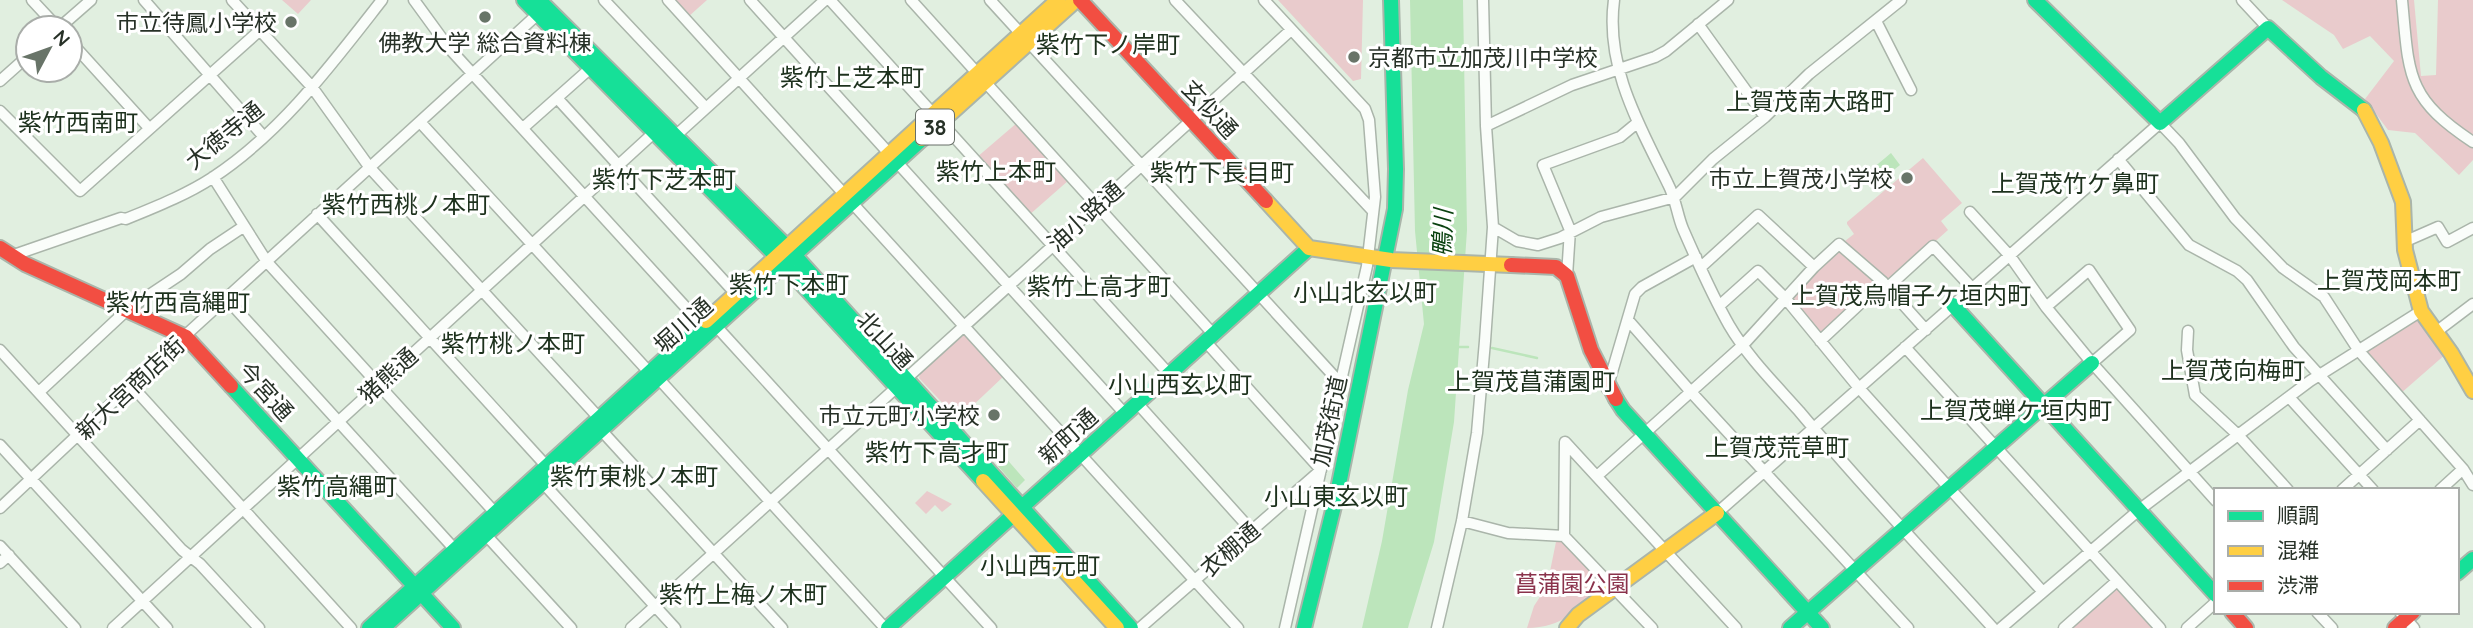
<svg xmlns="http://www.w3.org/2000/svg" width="2473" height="628" font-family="Quicksand,'Noto Sans JP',sans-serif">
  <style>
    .green { fill: #e9cbcc }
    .water { fill: #bce5bb }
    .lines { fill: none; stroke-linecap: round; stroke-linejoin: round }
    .stream { stroke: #bce5bb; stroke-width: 2.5 }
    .street-casing { stroke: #aab5aa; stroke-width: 13 }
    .fast-casing { stroke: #aab5aa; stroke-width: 18 }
    .slow-casing { stroke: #aab5aa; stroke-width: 18 }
    .jam-casing { stroke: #aab5aa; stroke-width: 18 }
    .street { stroke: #fafdfa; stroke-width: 10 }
    .fast { stroke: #16e098; stroke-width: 14 }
    .slow { stroke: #ffcf43; stroke-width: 14 }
    .jam { stroke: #f24e42; stroke-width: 14 }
    .poi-dot { fill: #687468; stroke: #fff; stroke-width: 2.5 }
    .labels { text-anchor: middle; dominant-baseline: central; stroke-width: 6; stroke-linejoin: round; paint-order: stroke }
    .shield { fill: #fff; stroke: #686f68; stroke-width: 2 }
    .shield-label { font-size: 21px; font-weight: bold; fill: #273127 }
    .poi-label { font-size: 23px; fill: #273127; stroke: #fff; text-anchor: end }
    .street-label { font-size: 23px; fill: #273127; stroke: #fff }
    .park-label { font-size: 23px; fill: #8a324b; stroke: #fff }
    .neighbourhood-label { font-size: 24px; fill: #1d311d; stroke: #fff }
    .water-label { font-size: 24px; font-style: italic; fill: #0a4210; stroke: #fff }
  </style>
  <rect width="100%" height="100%" fill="#e1efe0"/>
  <path class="green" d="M282,0H311L298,14Z
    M672,0H707L688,17Z
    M1278,0H1363L1361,79L1353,81Z
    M2282,0H2414L2421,76L2436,75L2438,0H2473V160L2459,175L2415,133L2388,130L2365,99L2394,61L2370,36L2343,49L2334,35Z
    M1018,122L1069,180L1028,216L976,158Z
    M1923,158L1962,203L1941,221L1948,230L1891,281H1886L1845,246V241L1854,234L1847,224V222Z
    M1839,250L1878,282L1821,336L1789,300Z
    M2422,316L2447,353L2400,394L2367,357V350Z
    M967,335L1004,376L967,411L962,406L951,412L919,378L921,370L957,338Z
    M927,491L952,504L942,512L935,505L926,514L915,503Z
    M1557,537L1565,538L1606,583V587C1579,608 1563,628 1527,628L1534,606L1547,586Z
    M2115,589L2121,590L2155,628H2069Z"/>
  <path class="water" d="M1410,0H1463L1467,230L1454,422L1434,542L1409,624L1408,628H1362L1382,541L1408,390L1424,324L1415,231Z
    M1891,153L1900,165L1875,185L1866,174Z
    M1004,456L1025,480L1017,488L996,464Z"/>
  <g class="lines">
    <path class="stream" d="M1457,347H1468
      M1492,348L1537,358"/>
    <g class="street-casing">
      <path id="street" d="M32,0L58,28
        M144,0L264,137
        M232,0L312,87L370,168L599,418L601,430L782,628
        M414,0L449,48L701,324L716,326L991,628
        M604,0L706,108
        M668,0L1238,628
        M750,0L1126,415
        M830,0L1170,375
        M911,0L1214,335
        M990,0L1342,385
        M1175,0L1373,211
        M1264,0L1365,109L1369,120L1375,197L1367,266L1285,628
        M1614,0C1605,68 1640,126 1668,184C1676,199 1677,215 1683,229C1697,261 1712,295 1729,325C1747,356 1775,384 1799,411C1861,485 1928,556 1993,628
        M2242,0L2268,28
        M2402,0C2409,75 2406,98 2473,142
        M1876,21L1911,90
        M1698,24L1765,117
        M59,28L91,0
        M70,41L149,128
        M0,81L28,56
        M557,98L735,293
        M0,111L80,191L259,31
        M420,122L649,372L658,378L885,628
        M1486,126L1572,85L1655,57L1666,51L1728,0
        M523,128L594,65
        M672,139L825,0
        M2118,159L2189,245L2237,271L2247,280L2294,347L2387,450
        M213,177L267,262L498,516
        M1970,212L2010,256L2046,307L2092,363L2216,501
        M317,214L550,470
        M1493,227L1517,241L1538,245L1560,238L1601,217L1675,197L1713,159L1765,117L1809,74L1901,0
        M2406,241L2438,227L2447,242L2473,228
        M11,256L121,218L126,219C155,207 186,195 212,178C281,133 332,64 382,0
        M1701,267L1758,215L1814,267
        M1567,276L1570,230L1543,165L1620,137L1637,123
        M1888,287L1933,246L1972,288
        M226,298L459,554
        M1719,306L1758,271L1786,299L1859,388L2043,592
        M2046,307L2089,270L2130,330L2092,363
        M1628,320L1691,392L1908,628
        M2188,331L2187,350L2195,395L2238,435L2288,490
        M2436,332L2473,304
        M1820,341L1883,282
        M1206,342L1321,470
        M1905,347L2160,628
        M0,350L182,550L200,564L259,628
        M131,385L351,628
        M1607,389L1635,294L1642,287L1696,257
        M39,392L127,310L181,274L210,249L243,227
        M2289,397L2373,490
        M1138,404L1251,530
        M1565,442L1736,628
        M0,445L167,628
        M1597,476L1743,345L1814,267L1839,244L1883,282L1926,330
        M543,483L675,628
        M2342,490L2420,420
        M2440,490L2463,469
        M0,508L131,385L539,13
        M1717,513L2160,123L2179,143L2235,218L2283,268L2324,297L2359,351L2463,469L2473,485
        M1462,521L1508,533L1564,536L1652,628
        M486,535L571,628
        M1564,536L1565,442
        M0,546L75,628
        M0,563L9,555
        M2317,612L2332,628
        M2400,612L2414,628
        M113,628L658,129
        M631,628L1291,30
        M1140,628L1321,470
        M1437,628L1462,521L1477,433L1485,341L1493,227L1486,126L1483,0
        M2001,628L2139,510L2238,435L2310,381L2421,311
        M2064,628L2117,581
        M2187,628L2216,602"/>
    </g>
    <g class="fast-casing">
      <path id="fast" d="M524,0L776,256L983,481
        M539,0L787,247L1131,628
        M2035,0L2160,123L2268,28L2321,77L2364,110
        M1953,305L2216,595
        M231,386L453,628
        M1616,399L1623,410L1822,628
        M2457,573L2473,559
        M369,628L706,321
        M383,628L922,139
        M888,628L1309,248
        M1304,628L1337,494L1395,209L1396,169L1391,0
        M1790,628L2092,363"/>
    </g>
    <g class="slow-casing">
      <path id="slow" d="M2364,110L2381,143L2403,202L2405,250L2421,311L2451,353L2473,391
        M922,139L1076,0
        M1266,201L1309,248L1391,260L1511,265
        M706,321L1058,0
        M983,481L1117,628
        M1567,628L1578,615L1717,513"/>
    </g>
    <g class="jam-casing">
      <path id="jam" d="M1080,0L1266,201
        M0,248L25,264L186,337L231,386
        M1511,265L1556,267L1567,276L1591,350L1616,399
        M2232,612L2246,628
        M2395,628L2413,612"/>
    </g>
    <use href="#street" class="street"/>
    <use href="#fast" class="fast"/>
    <use href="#slow" class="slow"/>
    <use href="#jam" class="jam"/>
  </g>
  <g class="poi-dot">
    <circle cx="485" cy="17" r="7"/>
    <circle cx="291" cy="22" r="7"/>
    <circle cx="1354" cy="57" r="7"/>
    <circle cx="1907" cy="178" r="7"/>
    <circle cx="994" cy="415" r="7"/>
  </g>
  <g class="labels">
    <rect class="shield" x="916" y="109.5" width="38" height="35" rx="5"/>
    <g class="shield-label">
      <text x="935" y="127">38</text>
    </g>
    <g class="poi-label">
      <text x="277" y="22">市立待鳳小学校</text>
      <text x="485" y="42" text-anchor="middle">佛教大学 総合資料棟</text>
      <text x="1368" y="57" text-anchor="start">京都市立加茂川中学校</text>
      <text x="1893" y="178">市立上賀茂小学校</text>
      <text x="980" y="415">市立元町小学校</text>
    </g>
    <g class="street-label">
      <text transform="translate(1210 109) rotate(47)">玄似通</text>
      <text transform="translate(224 135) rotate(-39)">大徳寺通</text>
      <text transform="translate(1085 216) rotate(-42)">油小路通</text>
      <text transform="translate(683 325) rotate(-42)">堀川通</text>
      <text transform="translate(885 340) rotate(47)">北山通</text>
      <text transform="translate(388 375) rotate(-42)">猪熊通</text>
      <text transform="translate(130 388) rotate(-43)">新大宮商店街</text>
      <text transform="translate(266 391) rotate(48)">今宮通</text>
      <text transform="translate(1329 421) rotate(-78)">加茂街道</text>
      <text transform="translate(1068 436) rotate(-42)">新町通</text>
      <text transform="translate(1230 549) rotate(-41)">衣棚通</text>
    </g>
    <g class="park-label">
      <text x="1572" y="583">菖蒲園公園</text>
    </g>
    <g class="neighbourhood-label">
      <text x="1108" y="44">紫竹下ノ岸町</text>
      <text x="852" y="77">紫竹上芝本町</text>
      <text x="1810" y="101">上賀茂南大路町</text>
      <text x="78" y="122">紫竹西南町</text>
      <text x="996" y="171">紫竹上本町</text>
      <text x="1222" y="172">紫竹下長目町</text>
      <text x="664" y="179">紫竹下芝本町</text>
      <text x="2075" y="183">上賀茂竹ケ鼻町</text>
      <text x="406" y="204">紫竹西桃ノ本町</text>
      <text x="2389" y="280">上賀茂岡本町</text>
      <text x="789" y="284">紫竹下本町</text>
      <text x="1099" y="286">紫竹上高才町</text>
      <text x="1365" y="292">小山北玄以町</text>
      <text x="1911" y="295">上賀茂烏帽子ケ垣内町</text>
      <text x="178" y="302">紫竹西高縄町</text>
      <text x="513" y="343">紫竹桃ノ本町</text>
      <text x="2233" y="370">上賀茂向梅町</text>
      <text x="1531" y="381">上賀茂菖蒲園町</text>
      <text x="1180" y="384">小山西玄以町</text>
      <text x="2016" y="410">上賀茂蝉ケ垣内町</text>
      <text x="1777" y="447">上賀茂荒草町</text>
      <text x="937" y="452">紫竹下高才町</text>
      <text x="634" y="476">紫竹東桃ノ本町</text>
      <text x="337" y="486">紫竹高縄町</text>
      <text x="1336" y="496">小山東玄以町</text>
      <text x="1040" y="565">小山西元町</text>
      <text x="743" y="594">紫竹上梅ノ木町</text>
    </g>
    <g class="water-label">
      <text transform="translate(1442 233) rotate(-88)">鴨川</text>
    </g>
  </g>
  <rect x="2214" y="488" width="245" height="126" fill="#ffffff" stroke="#a9ada9" stroke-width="2"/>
  <rect x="2228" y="511" width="35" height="10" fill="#16e098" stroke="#a9ada9" stroke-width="2"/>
  <text x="2277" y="523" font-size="21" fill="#273127">順調</text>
  <rect x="2228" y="546" width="35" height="10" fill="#ffcf43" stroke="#a9ada9" stroke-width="2"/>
  <text x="2277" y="558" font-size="21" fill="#273127">混雑</text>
  <rect x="2228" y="581" width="35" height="10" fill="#f24e42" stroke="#a9ada9" stroke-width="2"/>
  <text x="2277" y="593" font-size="21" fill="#273127">渋滞</text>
  <g transform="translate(49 49) rotate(49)"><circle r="33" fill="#ffffff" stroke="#a9ada9" stroke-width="2"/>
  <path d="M0-5L12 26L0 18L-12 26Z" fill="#687468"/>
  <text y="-10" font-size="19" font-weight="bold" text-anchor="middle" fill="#273127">N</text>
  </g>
</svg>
